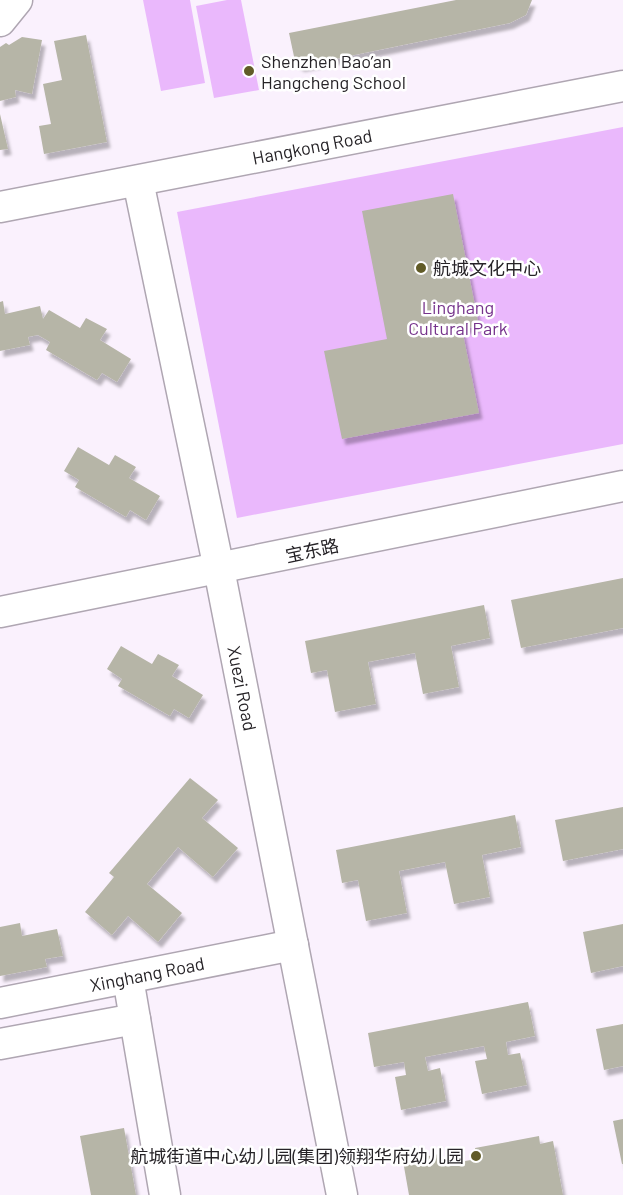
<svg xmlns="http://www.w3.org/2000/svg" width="623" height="1195" font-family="Barlow,'Noto Sans SC',sans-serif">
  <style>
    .green { fill: #eab8fc }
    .building { fill: #b6b5a7; filter: url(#shadow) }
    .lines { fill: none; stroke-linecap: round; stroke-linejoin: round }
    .minor-casing { stroke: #afa6b2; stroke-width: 33 }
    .minor { stroke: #fff; stroke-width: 30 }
    .poi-dot { fill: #615b27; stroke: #fff; stroke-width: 2 }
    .labels { text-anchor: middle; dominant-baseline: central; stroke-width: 5; stroke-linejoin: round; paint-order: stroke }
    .poi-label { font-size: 18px; fill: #262327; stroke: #fff; text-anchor: start }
    .street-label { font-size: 18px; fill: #262327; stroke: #fff }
    .park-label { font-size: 18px; fill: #76338c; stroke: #fff }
  </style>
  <defs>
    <filter id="shadow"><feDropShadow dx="3.5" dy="6" stdDeviation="1.5" flood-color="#0004"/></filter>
  </defs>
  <rect width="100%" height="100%" fill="#faf1fd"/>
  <path class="green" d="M143,0H190L205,83L161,91Z
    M227,0H241L259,90L214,98L196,6Z
    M623,127V444L237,518L177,212Z"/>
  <path class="building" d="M456,0H532L526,15L510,23L301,66L295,61L289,33Z
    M86,35L107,142L44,154L39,126L51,124L43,84L62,80L54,41Z
    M22,37L42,40L32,94L15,90L16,97L0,101V47L6,43L9,45Z
    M0,114L8,149L0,150Z
    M453,194L479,326L462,329L479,413L342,439L324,351L387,339L362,211Z
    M3,301L5,314L40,306L43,319L49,310L80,328L86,318L107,329L100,340L131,359L117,382L102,373L97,380L46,350L50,342L38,335L28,337L30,345L0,351V302Z
    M78,447L109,465L115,455L136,467L129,478L160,496L146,520L130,510L126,517L75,487L79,480L64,471Z
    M623,578V628L521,648L511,600Z
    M484,605L490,638L451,646L459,687L423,694L415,653L368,662L376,704L335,712L327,670L311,673L305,641Z
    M121,646L152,664L158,654L179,665L172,676L203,695L189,718L174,709L170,716L118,686L122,679L107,669Z
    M190,778L218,800L202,818L238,848L213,877L178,847L147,884L182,913L158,942L128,916L112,935L85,912L114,877L109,873Z
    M623,807V849L563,861L555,820Z
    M515,815L521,847L482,855L490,897L454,904L445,862L399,871L407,913L366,921L358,880L342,883L336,850Z
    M20,923L22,936L57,929L63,956L45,959L47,967L0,976V927Z
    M623,924V966L591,973L583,932Z
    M528,1002L535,1036L506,1042L508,1055L520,1053L527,1085L482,1094L475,1061L487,1059L484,1046L425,1057L428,1071L440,1068L446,1101L401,1110L395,1077L406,1075L404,1062L374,1067L368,1033Z
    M623,1024V1066L604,1070L596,1029Z
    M623,1119V1164H622L613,1121Z
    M124,1128L136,1195H91L80,1136Z
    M539,1136L540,1144L553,1141L563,1195H409L403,1161L439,1154L441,1165L477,1159L475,1148Z"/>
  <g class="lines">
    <g class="minor-casing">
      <g id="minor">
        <path d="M0,21L17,0"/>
        <path id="s1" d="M138,181L219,569L342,1195"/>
        <path id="s2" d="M0,207L623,86"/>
        <path d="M0,612L623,486"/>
        <path d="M128,978L165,1195"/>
        <path id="s3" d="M0,1003L293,945"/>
        <path d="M0,1044L135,1019"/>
      </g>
    </g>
    <use href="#minor" class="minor"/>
  </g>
  <g class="poi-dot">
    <circle cx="249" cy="71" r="6"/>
    <circle cx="421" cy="268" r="6"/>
    <circle cx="476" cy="1156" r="6"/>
  </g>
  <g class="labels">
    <g class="poi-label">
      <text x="261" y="61">Shenzhen Bao’an<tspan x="261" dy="21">Hangcheng School</tspan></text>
      <text x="433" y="268">航城文化中心</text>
      <text x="464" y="1156" text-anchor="end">航城街道中心幼儿园(集团)领翔华府幼儿园</text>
    </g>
    <g class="street-label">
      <text stroke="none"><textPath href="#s2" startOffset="318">Hangkong Road</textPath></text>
      <text transform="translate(312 550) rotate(-12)">宝东路</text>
      <text stroke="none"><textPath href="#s1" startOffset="518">Xuezi Road</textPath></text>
      <text stroke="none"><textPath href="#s3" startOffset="150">Xinghang Road</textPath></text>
    </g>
    <g class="park-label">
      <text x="458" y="307">Linghang<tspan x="458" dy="21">Cultural Park</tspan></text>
    </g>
  </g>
</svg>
